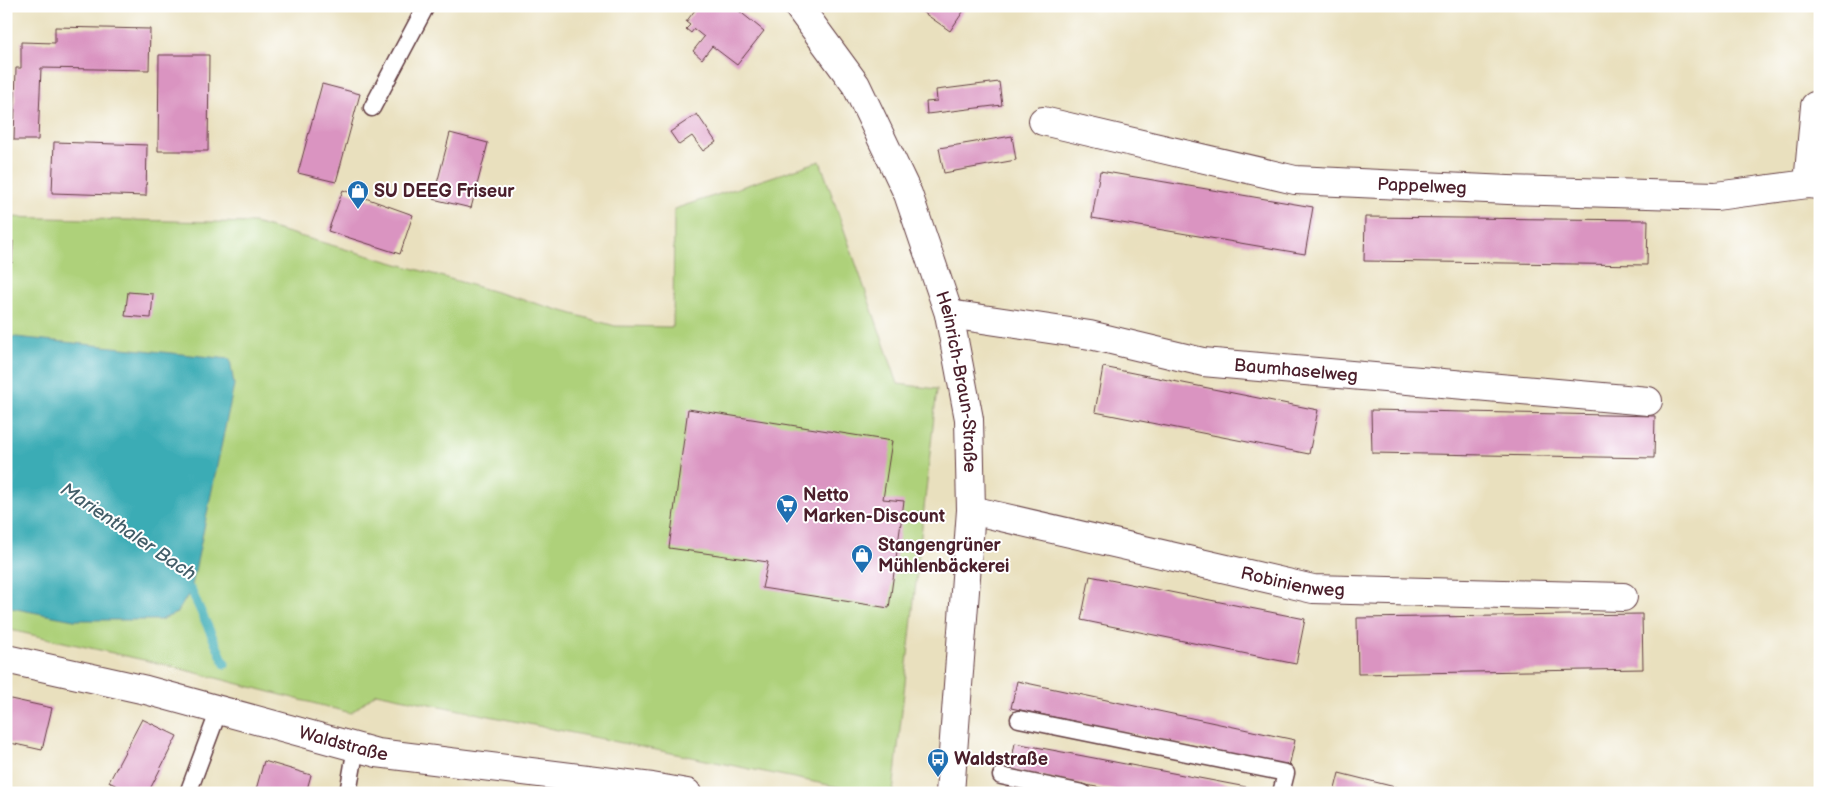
<svg xmlns="http://www.w3.org/2000/svg" width="1826" height="799" font-family="'Balsamiq Sans',sans-serif">
  <style>
    .green { fill: #aed17a; stroke: #7c7852 }
    .water { fill: #3aacb5; stroke: #426670 }
    .lines { fill: none; stroke-linecap: round; stroke-linejoin: round }
    .stream { stroke: #3aacb5; stroke-width: 9 }
    .building { fill: #da94c1 }
    .service-casing { stroke: #623c41; stroke-width: 19 }
    .minor-casing { stroke: #623c41; stroke-width: 30 }
    .tertiary-casing { stroke: #623c41; stroke-width: 30 }
    .service { stroke: #fff; stroke-width: 16 }
    .minor { stroke: #fff; stroke-width: 28 }
    .tertiary { stroke: #fff; stroke-width: 28 }
    .labels { text-anchor: middle; dominant-baseline: central; stroke-width: 4; stroke-linejoin: round; paint-order: stroke }
    .street-label { font-size: 18px; fill: #4a1f2b; stroke: #fff }
    .poi-label { font-size: 18px; font-weight: bold; fill: #4a1f2b; stroke: #fff; text-anchor: start }
    .water-label { font-size: 19px; font-style: italic; fill: #435e69; stroke: #fff }
  </style>
  <rect width="100%" height="100%" fill="#fff"/>
  <filter id="ink" filterUnits="userSpaceOnUse"><feTurbulence type="fractalNoise" baseFrequency=".02" numOctaves="2"/><feDisplacementMap in="SourceGraphic" scale="10" xChannelSelector="R" yChannelSelector="G"/><feConvolveMatrix kernelMatrix="1 2 1 2 8 2 1 2 1" color-interpolation-filters="sRGB"/></filter>
  <filter id="wash" filterUnits="userSpaceOnUse"><feTurbulence type="fractalNoise" baseFrequency=".0096" numOctaves="4" result="noise"/><feDisplacementMap in="SourceGraphic" scale="20" xChannelSelector="R" yChannelSelector="G"/><feGaussianBlur stdDeviation="1.12" result="paint"/><feColorMatrix in="noise" values="0 0 0 0 0 0 0 0 0 0 0 0 0 0 0 0 0 1.4 0 .05"/><feComposite in="paint" operator="in"/></filter>
  <g filter="url(#wash)">
    <rect width="100%" height="100%" fill="#e9e0be"/>
    <path class="green" d="M820,161L898,384L937,389L893,793H868L376,693L351,713L166,665L6,629V217L254,223L615,326L673,327L674,209Z"/>
    <path class="water" d="M6,336L230,359L234,385L191,590L177,613L160,620H74L6,607Z"/>
    <g class="lines">
      <path class="stream" d="M182,585L191,590L225,664"/>
    </g>
    <g id="blocks">
      <path class="building" d="M698,6H733L764,31L737,65L712,46L702,59L693,51L704,37L694,29L691,33L686,29L690,25L686,22Z
        M914,6H967L950,31Z
        M55,27L150,29L149,70L41,68L38,140H14L16,68H21V42L55,43Z
        M159,55H209L208,151H158Z
        M999,82L1002,105L927,114L926,102L937,101L936,90Z
        M322,84L360,94L336,182L298,173Z
        M697,114L716,142L703,151L692,136L679,145L670,132Z
        M450,133L488,143L471,208L433,199Z
        M1012,136L1016,160L944,173L939,148Z
        M54,142L147,145L146,196L52,193Z
        M1100,171L1313,207L1305,254L1092,218Z
        M343,190L413,215L400,254L328,231Z
        M1365,217L1648,220L1647,265L1364,261Z
        M6,241H13L12,263L6,262Z
        M128,292L153,294L151,318L125,316Z
        M1103,367L1318,410L1309,454L1095,412Z
        M688,409L892,441L883,499L904,501L889,608L762,588L768,562L669,548Z
        M1371,410L1655,416L1654,458L1372,453Z
        M1090,576L1305,619L1296,664L1081,620Z
        M1642,614L1643,669L1358,674L1357,618Z
        M1017,681L1295,740L1289,767L1011,708Z
        M6,698L52,708L42,750L6,742Z
        M142,719L177,736L148,793H131L109,782Z
        M1015,743L1262,790L1261,793H1127L1010,770Z
        M264,761L311,775L306,793H255Z
        M1339,773L1399,788L1398,793H1334Z"/>
    </g>
  </g>
  <g filter="url(#ink)">
    <use href="#blocks" fill-opacity="0" stroke="#623c41" stroke-width="1"/>
    <g class="lines">
      <g class="service-casing">
        <path id="service" d="M372,108L426,6
          M1019,719L1286,773L1281,793
          M1001,776L1083,793
          M188,793L219,710
          M348,793L356,747"/>
      </g>
      <g class="minor-casing">
        <g id="minor">
          <path id="s1" d="M1043,121L1295,180L1508,190L1716,196L1808,184L1820,185"/>
          <path d="M1808,184L1815,106L1820,107"/>
          <path id="s2" d="M949,314L1090,335L1203,362L1648,401"/>
          <path id="s3" d="M971,510L1313,589L1623,597"/>
          <path id="s4" d="M6,659L146,690L377,753L652,787L687,793"/>
        </g>
      </g>
      <g class="tertiary-casing">
        <g id="tertiary">
          <path id="s5" d="M798,6L856,85L908,194L949,314L969,419L971,510L950,793"/>
        </g>
      </g>
      <use href="#service" class="service"/>
      <use href="#minor" class="minor"/>
      <use href="#tertiary" class="tertiary"/>
    </g>
  </g>
  <defs>
    <g id="shop-pin" transform="scale(1.125)"><path d="M0 17L-7.5 6A9.5 9.5 0 1 1 7.5 6Z" fill="#1f6fb2" stroke="#fff"/><path d="M-5-2.5h2.3a2.7 3.5 0 0 1 5.4 0H5L5.5 6h-11ZM-1.5-2.5h3a1.5 2.3 0 0 0-3 0Z" fill="#fff"/></g>
    <g id="supermarket-pin" transform="scale(1.125)"><path d="M0 17L-7.5 6A9.5 9.5 0 1 1 7.5 6Z" fill="#1f6fb2" stroke="#fff"/><path d="M-6-5.5h2.5l.6 2H6L4.5 2H-2.5L-4.4-4H-6ZM-1.5 3.2a1.3 1.3 0 1 0 .1 0ZM3 3.2a1.3 1.3 0 1 0 .1 0Z" fill="#fff"/></g>
    <g id="bus-pin" transform="scale(1.125)"><path d="M0 17L-7.5 6A9.5 9.5 0 1 1 7.5 6Z" fill="#1f6fb2" stroke="#fff"/><path d="M-5-6H5V4H4V6H2V4H-2V6H-4V4H-5ZM-3.5-4V0h7V-4ZM-3.5 1.2v1.5H-2V1.2ZM2 1.2v1.5H3.5V1.2Z" fill="#fff"/></g>
  </defs>
  <g fill-rule="evenodd">
    <use href="#shop-pin" x="358" y="191"/>
    <use href="#supermarket-pin" x="787" y="505"/>
    <use href="#shop-pin" x="862" y="555"/>
    <use href="#bus-pin" x="938" y="759"/>
  </g>
  <g class="labels">
    <g class="street-label">
      <text stroke="none"><textPath href="#s1" startOffset="386">Pappelweg</textPath></text>
      <text stroke="none"><textPath href="#s2" startOffset="352">Baumhaselweg</textPath></text>
      <text stroke="none"><textPath href="#s5" startOffset="414">Heinrich-Braun-Straße</textPath></text>
      <text stroke="none"><textPath href="#s3" startOffset="330">Robinienweg</textPath></text>
      <text stroke="none"><textPath href="#s4" startOffset="348">Waldstraße</textPath></text>
    </g>
    <g class="poi-label">
      <text x="374" y="191">SU DEEG Friseur</text>
      <text x="803" y="495">Netto<tspan x="803" dy="21">Marken-Discount</tspan></text>
      <text x="878" y="545">Stangengrüner<tspan x="878" dy="21">Mühlenbäckerei</tspan></text>
      <text x="954" y="759">Waldstraße</text>
    </g>
    <g class="water-label">
      <text transform="translate(128 532) rotate(34)">Marienthaler Bach</text>
    </g>
  </g>
  <rect width="1826" height="799" fill="none" stroke="#fff" stroke-width="25"/>
</svg>
